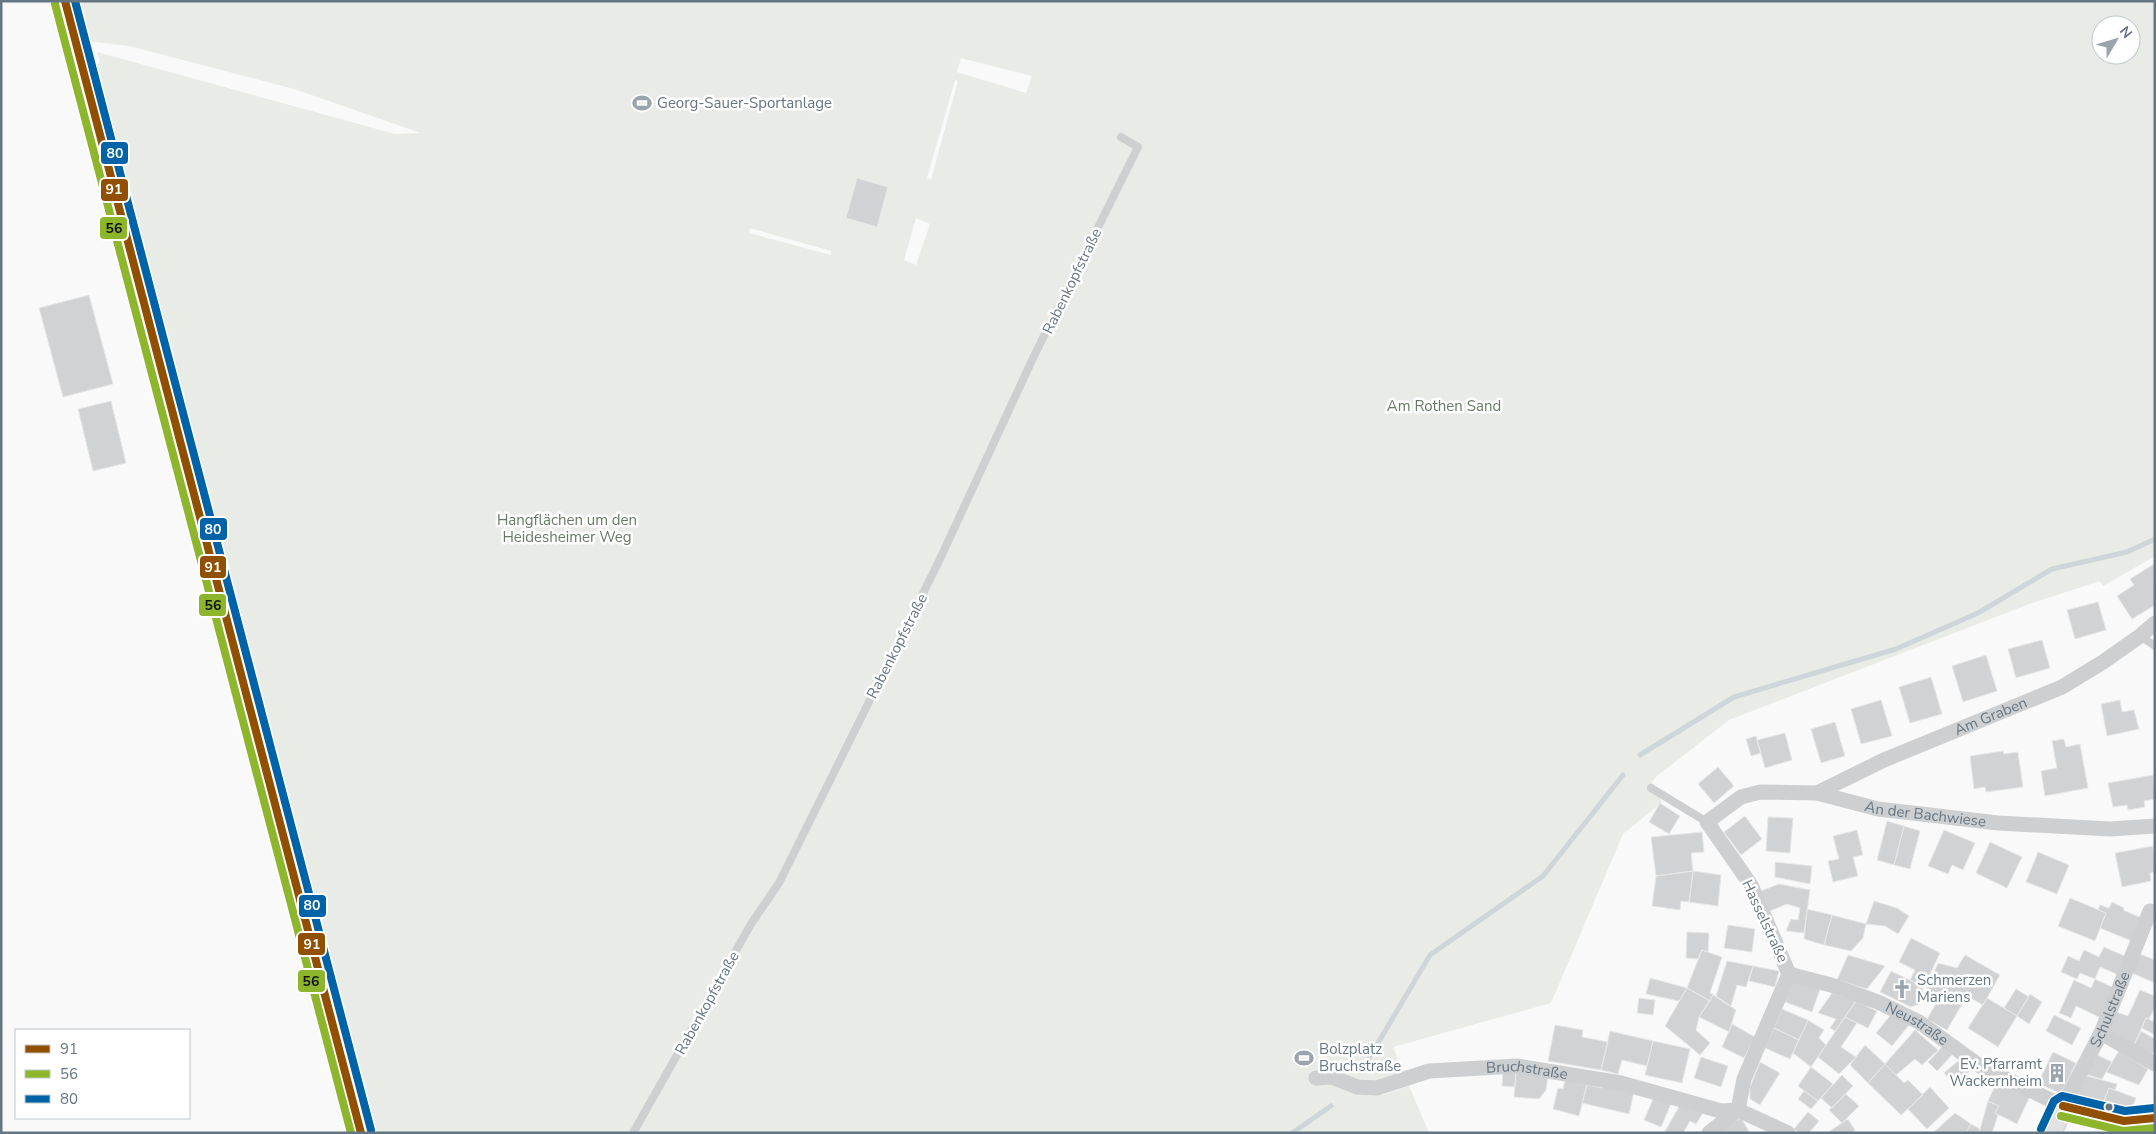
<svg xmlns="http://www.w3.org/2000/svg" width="2156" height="1134" font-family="'Nunito Sans',sans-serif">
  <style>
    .green { fill: #e8ebe6; fill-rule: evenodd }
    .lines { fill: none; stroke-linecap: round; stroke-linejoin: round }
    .stream { stroke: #ced6d9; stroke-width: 5 }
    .building { fill: #d0d2d3; stroke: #e8e8e8 }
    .secondary-casing { stroke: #d5d6d7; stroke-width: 24 }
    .lane { stroke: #cecfd0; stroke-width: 8 }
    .street { stroke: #cecfd0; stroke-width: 15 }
    .secondary { stroke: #e1e2e2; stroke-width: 21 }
    .bus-1-casing { stroke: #fff; stroke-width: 11 }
    .bus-2-casing { stroke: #fff; stroke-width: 11 }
    .bus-3-casing { stroke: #fff; stroke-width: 11 }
    .bus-1 { stroke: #914f00; stroke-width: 8 }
    .bus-2 { stroke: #8db62d; stroke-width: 8 }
    .bus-3 { stroke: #0062a7; stroke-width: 8 }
    .bus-dot { fill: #657683; stroke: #fff; stroke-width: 2 }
    .labels { text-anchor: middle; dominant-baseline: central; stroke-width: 5; stroke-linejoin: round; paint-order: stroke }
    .poi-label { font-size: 15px; fill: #657683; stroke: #fff; text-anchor: start }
    .street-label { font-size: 15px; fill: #657683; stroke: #fff }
    .park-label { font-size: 15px; fill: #687a64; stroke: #fff }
    .line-badge { stroke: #fff; stroke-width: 2 }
    .badge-label { font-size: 14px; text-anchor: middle; font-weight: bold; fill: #fff }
    .pale-badge-label { font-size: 14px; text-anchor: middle; font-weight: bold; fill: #111 }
  </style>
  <rect width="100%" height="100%" fill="#f9f9f9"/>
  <path class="green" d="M74,1H2155V556L2103,586L2100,581L2032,603L1729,720L1657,776L1652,782L1662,802L1623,834L1551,1003L1393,1047L1404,1074L1375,1083L1364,1079L1383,1095L1409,1086L1429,1133H371L94,73L100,61L97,52L395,134L421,133L294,89L129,46L87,41L82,33ZM2101,25H2131V55H2101ZM961,58L1032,76L1026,93L957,72ZM955,80L958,81L931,180L927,178ZM916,218L930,224L916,265L904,260ZM750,228L831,251V255L749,233Z"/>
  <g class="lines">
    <path class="stream" d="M1640,755L1734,697L1896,649L1978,613L2052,569L2127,552L2155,539
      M1365,1065L1430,955L1543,876L1623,775
      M1292,1133L1331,1106"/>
  </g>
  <path class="building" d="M857,178L888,187L877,227L846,218Z
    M89,295L113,384L63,397L39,308Z
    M111,401L126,463L93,471L78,409Z
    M2154,564L2155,605L2132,619L2117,596L2134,585L2130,579Z
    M2098,602L2106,630L2075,639L2067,610Z
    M2042,640L2050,668L2016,678L2008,649Z
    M1986,655L1997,691L1963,702L1952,666Z
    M1931,677L1942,714L1910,723L1899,687Z
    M1881,700L1892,736L1861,744L1851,709Z
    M2120,700L2122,712L2134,710L2139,729L2107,736L2101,704Z
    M1835,722L1845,756L1821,763L1811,729Z
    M1785,733L1792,760L1765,768L1757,740Z
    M1756,736L1761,753L1751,756L1746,739Z
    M2064,739L2066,747L2080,744L2088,788L2045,796L2041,771L2057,768L2052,741Z
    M2003,751L2004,754L2018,752L2023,787L1986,792L1985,787L1974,789L1970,756Z
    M1718,767L1734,786L1714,803L1698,784Z
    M2153,775L2155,799L2144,801L2145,807L2128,810L2127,805L2113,807L2108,783Z
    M1660,803L1680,816L1669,834L1649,822Z
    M1745,816L1762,839L1741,855L1724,832Z
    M1768,817L1793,818L1790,853L1766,851Z
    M1887,821L1904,826L1894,865L1877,860Z
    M1904,826L1920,831L1910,869L1894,865Z
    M1857,830L1863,855L1853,857L1858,876L1833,882L1828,861L1839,859L1833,836Z
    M1944,830L1975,843L1963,870L1952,865L1948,874L1928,866Z
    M1702,832L1704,852L1691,853L1693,871L1656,876L1651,837Z
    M1990,842L2022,857L2007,888L1976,873Z
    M2153,846L2155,872L2150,873L2151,881L2122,887L2115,853Z
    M2038,852L2069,865L2057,894L2026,882Z
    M1775,862L1812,866L1810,884L1775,877Z
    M1693,871L1721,875L1718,906L1689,902Z
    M1693,871L1689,902L1681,901L1680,910L1652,906L1656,876Z
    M1779,884L1810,890L1804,933L1786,931L1791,919L1798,920L1800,908L1787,904L1770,911L1761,891Z
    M2070,898L2106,913L2095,941L2058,926Z
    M1874,901L1897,908L1909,916L1898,934L1885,926L1866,924Z
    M2112,902L2124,908L2123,910L2144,919L2134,942L2100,928L2106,913L2098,910L2100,905L2109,908Z
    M1807,909L1832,915L1824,945L1804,939Z
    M1832,915L1866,924L1863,938L1851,951L1824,945Z
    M1728,925L1755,929L1752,952L1724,948Z
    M1687,932L1709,933L1708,952L1702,950L1698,959L1686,958Z
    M1911,938L1940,953L1924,987L1910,980L1915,970L1899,962Z
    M2104,947L2129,958L2121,976L2100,967L2095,979L2080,973L2077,979L2061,972L2068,956L2079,961L2084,950L2099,957Z
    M1702,950L1722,957L1710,993L1713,994L1710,1001L1687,988Z
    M2140,954L2155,960V983L2132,973Z
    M1848,955L1885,966L1867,989L1837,980Z
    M1965,955L2000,975L1983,1005L1967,996L1947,1030L1927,1019L1938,1000L1924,995L1938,963L1957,968Z
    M1727,961L1753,966L1746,987L1737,985L1731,1006L1716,996Z
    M1753,966L1779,971L1775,987L1749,981Z
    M1891,971L1922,986L1924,995L1920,1004L1911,1007L1880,992Z
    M1650,978L1687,988L1679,1001L1646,994Z
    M2095,979L2114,988L2101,1018L2076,1006L2071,1018L2059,1013L2074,980L2091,988Z
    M1793,980L1820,989L1812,1012L1785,1002Z
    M1687,988L1710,1001L1699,1017L1696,1030L1710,1043L1700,1055L1665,1026Z
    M2016,989L2029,997L2017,1016L2004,1008Z
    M2140,990L2155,996V1007L2149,1019L2146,1018L2133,1047L2111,1032L2109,1028L2116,1012L2128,1016Z
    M1832,993L1856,1001L1835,1031L1830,1028L1836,1019L1818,1013Z
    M2030,994L2042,1002L2029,1024L2017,1016Z
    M1713,995L1736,1010L1729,1032L1699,1017Z
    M1639,998L1655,1000L1653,1015L1637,1013Z
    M1987,998L2017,1016L1998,1047L1968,1028Z
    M1856,1001L1877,1011L1868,1028L1845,1017Z
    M1782,1009L1808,1020L1799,1040L1774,1028Z
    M1893,1012L1909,1025L1892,1046L1876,1033Z
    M2054,1015L2081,1028L2072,1045L2046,1031Z
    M1845,1017L1857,1023L1841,1047L1856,1057L1839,1074L1818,1057Z
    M2146,1018L2155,1022V1035L2142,1028Z
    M1808,1020L1824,1030L1819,1038L1826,1045L1811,1067L1793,1053Z
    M1732,1024L1755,1037L1744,1058L1722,1047Z
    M1555,1025L1583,1030L1582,1037L1608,1042L1601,1070L1548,1061Z
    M1774,1028L1799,1040L1790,1059L1765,1048Z
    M1915,1030L1938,1050L1922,1065L1915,1059L1896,1075L1885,1064Z
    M1610,1031L1653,1041L1647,1066L1622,1060L1618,1074L1601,1070Z
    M2141,1031L2155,1039V1050L2150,1057L2133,1047Z
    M1653,1041L1690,1049L1682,1083L1645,1075Z
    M1865,1045L1885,1064L1868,1083L1850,1065Z
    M1942,1047L1952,1055L1937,1071L1928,1062Z
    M2119,1051L2148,1069L2139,1085L2106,1072Z
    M2053,1052L2076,1063L2061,1094L2038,1083Z
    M2095,1054L2112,1062L2102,1079L2084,1074Z
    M1701,1057L1728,1066L1721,1087L1694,1078Z
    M1958,1061L1972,1069L1955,1085L1944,1073Z
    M1760,1062L1780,1073L1760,1105L1750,1099V1087Z
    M1885,1064L1904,1083L1908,1080L1923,1095L1901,1115L1868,1083Z
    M1811,1067L1833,1084L1818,1101L1798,1086Z
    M1503,1071L1516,1072L1515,1087L1502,1086Z
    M1516,1072L1548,1075L1546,1090L1539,1099L1514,1097Z
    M1842,1075L1853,1086L1832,1108L1821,1098Z
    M2083,1075L2117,1084L2115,1090L2109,1088L2103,1104L2077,1096Z
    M1565,1080L1587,1085L1579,1116L1553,1109L1558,1088L1563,1089Z
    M1998,1080L2030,1096L2017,1124L1995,1113L1999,1106L1988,1101Z
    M1602,1084L1634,1092L1629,1114L1582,1103L1587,1085L1602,1088Z
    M1930,1087L1949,1108L1927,1129L1908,1109Z
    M2109,1088L2136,1098L2131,1112L2103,1103Z
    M1804,1091L1818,1101L1811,1109L1798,1099Z
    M1846,1094L1859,1106L1842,1123L1829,1110Z
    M1654,1097L1671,1104L1661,1127L1644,1120Z
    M1988,1101L1999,1106L1995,1113L1998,1115L1992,1133H1979Z
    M1680,1105L1703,1113L1696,1124L1690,1121L1683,1133H1664Z
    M1808,1112L1819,1121L1809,1133H1799L1794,1129Z
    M1955,1113L1971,1124L1966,1133H1933Z
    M1741,1118L1750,1133H1717Z
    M1848,1119L1855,1130L1851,1133H1827Z
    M1971,1124L1980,1129L1979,1133H1966Z"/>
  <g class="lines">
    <g class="secondary-casing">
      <path id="secondary" d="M65,1L361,1133
        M2050,1133L2063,1106L2124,1121L2155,1118"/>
    </g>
    <path class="lane" d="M2140,636L2155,646
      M1651,788L1707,822
      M633,1133L751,924L779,883L939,561L1034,356L1138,147L1121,137"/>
    <g class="street">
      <path id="s1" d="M1817,793L1884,760L2062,687L2103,662L2140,636L2155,623"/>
      <path id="s2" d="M1789,974L1831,985L1878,1002L1919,1022L1980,1066L2063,1106L2101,1033L2150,911"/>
      <path d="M2101,1033L2155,1064"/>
      <path id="s3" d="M1316,1078L1332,1077L1357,1087L1377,1088L1429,1071L1517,1066L1621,1083L1721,1111L1738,1110L1788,1133"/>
      <path id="s4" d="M1738,1110L1744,1079L1789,974L1751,885L1707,822L1741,797L1760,792L1817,793L1878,809L1998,823L2110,829L2155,826"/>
      <path d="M1709,1133L1738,1110"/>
    </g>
    <use href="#secondary" class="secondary"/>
    <g class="bus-1-casing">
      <path id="bus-1" d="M65,1L361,1133
        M2063,1106L2124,1121L2155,1118"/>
    </g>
    <g class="bus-2-casing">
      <path id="bus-2" d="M55,4L351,1133
        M2061,1116L2123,1131L2155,1128"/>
    </g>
    <g class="bus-3-casing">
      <path id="bus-3" d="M75,1L371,1130
        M2041,1129L2054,1101L2062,1096L2125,1111L2154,1108"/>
    </g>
    <use href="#bus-1" class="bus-1"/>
    <use href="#bus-2" class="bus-2"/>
    <use href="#bus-3" class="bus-3"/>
  </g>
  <defs>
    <g id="stadium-bare" transform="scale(1.5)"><path d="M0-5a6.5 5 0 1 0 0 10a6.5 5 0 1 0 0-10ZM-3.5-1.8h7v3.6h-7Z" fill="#99a4ac" stroke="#fff" stroke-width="2.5" paint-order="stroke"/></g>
    <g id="church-bare" transform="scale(1.5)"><path d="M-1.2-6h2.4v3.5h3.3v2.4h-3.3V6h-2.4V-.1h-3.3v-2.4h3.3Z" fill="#99a4ac" stroke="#fff" stroke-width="2.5" paint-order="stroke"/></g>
    <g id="building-bare" transform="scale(1.5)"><path d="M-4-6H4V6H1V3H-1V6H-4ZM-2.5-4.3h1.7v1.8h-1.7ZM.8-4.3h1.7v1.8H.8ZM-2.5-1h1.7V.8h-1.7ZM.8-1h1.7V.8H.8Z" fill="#99a4ac" stroke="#fff" stroke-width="2.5" paint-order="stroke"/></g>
  </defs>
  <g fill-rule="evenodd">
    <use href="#stadium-bare" x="642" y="103"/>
    <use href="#church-bare" x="1902" y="989"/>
    <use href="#stadium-bare" x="1304" y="1058"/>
    <use href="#building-bare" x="2057" y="1073"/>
  </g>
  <circle class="bus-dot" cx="2109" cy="1107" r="4.5"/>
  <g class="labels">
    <g class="poi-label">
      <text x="657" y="103">Georg-Sauer-Sportanlage</text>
      <text x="1917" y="980">Schmerzen<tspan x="1917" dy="17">Mariens</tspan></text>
      <text x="1319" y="1049">Bolzplatz<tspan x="1319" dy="17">Bruchstraße</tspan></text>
      <text x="2042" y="1064" text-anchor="end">Ev. Pfarramt<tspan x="2042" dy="17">Wackernheim</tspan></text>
    </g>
    <g class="street-label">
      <text transform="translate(1072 281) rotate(-64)">Rabenkopfstraße</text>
      <text transform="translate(897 646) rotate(-63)">Rabenkopfstraße</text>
      <text stroke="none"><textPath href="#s1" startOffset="190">Am Graben</textPath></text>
      <text stroke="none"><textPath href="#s4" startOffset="549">An der Bachwiese</textPath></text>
      <text transform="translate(1765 921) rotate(65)">Hasselstraße</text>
      <text transform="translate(707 1003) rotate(-61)">Rabenkopfstraße</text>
      <text stroke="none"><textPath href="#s2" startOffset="414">Schulstraße</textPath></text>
      <text stroke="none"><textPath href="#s2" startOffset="138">Neustraße</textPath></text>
      <text stroke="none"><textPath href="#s3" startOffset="216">Bruchstraße</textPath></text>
    </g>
    <g class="park-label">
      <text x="1444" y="406">Am Rothen Sand</text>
      <text x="567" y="520">Hangflächen um den<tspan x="567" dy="17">Heidesheimer Weg</tspan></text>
    </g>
  </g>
  <g class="line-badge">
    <rect x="100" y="141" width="29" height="24" rx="5" fill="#0062a7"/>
    <rect x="100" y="178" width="29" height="24" rx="5" fill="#914f00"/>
    <rect x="99" y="216" width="29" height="24" rx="5" fill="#8db62d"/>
    <rect x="199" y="517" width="29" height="24" rx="5" fill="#0062a7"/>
    <rect x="199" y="555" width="28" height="24" rx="5" fill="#914f00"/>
    <rect x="198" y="593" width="29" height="24" rx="5" fill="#8db62d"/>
    <rect x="298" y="894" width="29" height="24" rx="5" fill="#0062a7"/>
    <rect x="297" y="932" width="29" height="24" rx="5" fill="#914f00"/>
    <rect x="297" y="969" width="29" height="24" rx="5" fill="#8db62d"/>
  </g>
  <g class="badge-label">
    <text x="115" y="158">80</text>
    <text x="114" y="194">91</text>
    <text x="213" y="534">80</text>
    <text x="213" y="572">91</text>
    <text x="312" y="910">80</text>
    <text x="312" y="949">91</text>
  </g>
  <g class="pale-badge-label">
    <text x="114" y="233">56</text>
    <text x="213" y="610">56</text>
    <text x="311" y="986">56</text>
  </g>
  <rect width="2156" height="1134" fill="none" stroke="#657683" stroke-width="5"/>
  <rect x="15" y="1029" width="175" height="90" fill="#ffffff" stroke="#c1c8cd"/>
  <rect x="25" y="1045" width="25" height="8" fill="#914f00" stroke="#c1c8cd"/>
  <text x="60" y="1054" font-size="15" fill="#657683">91</text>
  <rect x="25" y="1070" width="25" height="8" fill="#8db62d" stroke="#c1c8cd"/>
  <text x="60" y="1079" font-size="15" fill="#657683">56</text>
  <rect x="25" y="1095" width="25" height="8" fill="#0062a7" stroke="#c1c8cd"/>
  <text x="60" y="1104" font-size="15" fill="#657683">80</text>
  <g transform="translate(2116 40) rotate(52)"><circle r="24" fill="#ffffff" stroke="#c1c8cd"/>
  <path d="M0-4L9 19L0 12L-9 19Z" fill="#99a4ac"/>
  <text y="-8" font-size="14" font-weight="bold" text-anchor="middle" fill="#657683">N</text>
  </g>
</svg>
